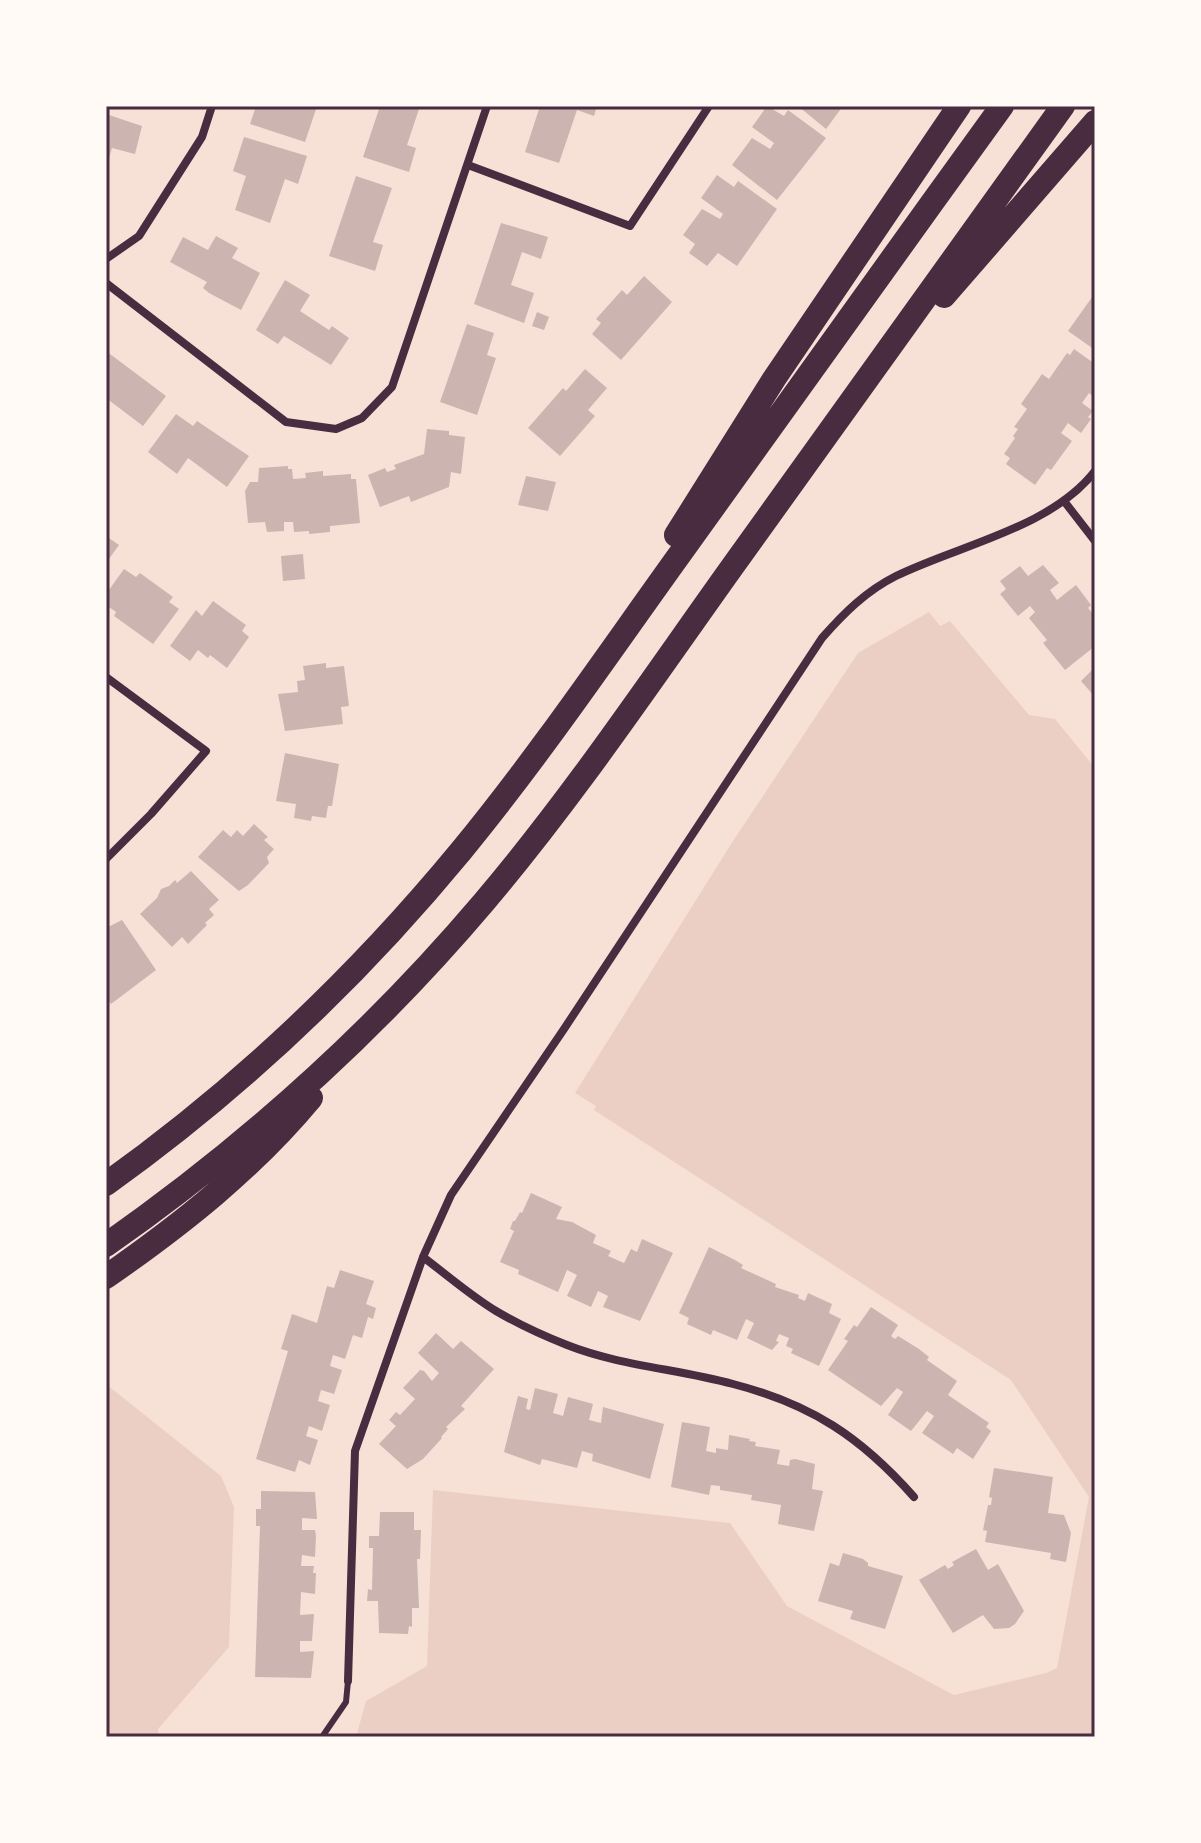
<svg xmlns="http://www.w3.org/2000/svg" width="1201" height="1843" font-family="'Archivo Narrow',sans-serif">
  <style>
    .green { fill: #ebcfc5 }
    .building { fill: #ccb4b1 }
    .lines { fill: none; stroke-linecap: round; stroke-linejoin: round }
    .service { stroke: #4a2c40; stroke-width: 6 }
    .minor { stroke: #4a2c40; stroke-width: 8 }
    .motorway { stroke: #4a2c40; stroke-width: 24 }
    .neatline { fill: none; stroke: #4a2c40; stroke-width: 3 }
  </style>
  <rect width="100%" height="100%" fill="#f7e1d7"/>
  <path class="green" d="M929,612L940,626L950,621L1029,715L1055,719L1095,768V1737H356L366,1701L427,1666L433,1490L730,1523L787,1606L954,1695L1046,1673L1057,1668L1089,1497L1011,1380L594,1110L596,1106L575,1093L733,841L858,653Z
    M106,1384L221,1476L234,1507L229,1647L158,1729L159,1737H106V1659L109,1645L106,1564Z"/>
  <path class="building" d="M256,106H317L305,142L250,124Z
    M380,106H420L407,145L416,148L409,172L363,157Z
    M540,106H597L594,116L577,110L559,163L525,152Z
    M767,106L784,116L788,110L826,138L777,200L732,165L752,138L770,149L774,143L752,127Z
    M798,106H843L826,129Z
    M106,114L142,126L135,154L112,148L109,158L106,157Z
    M244,137L307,156L298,184L285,179L270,223L235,210L246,176L233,171Z
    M717,175L734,187L738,181L777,209L737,266L718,253L707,266L689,253L695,244L683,235L702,209L720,219L723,214L701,198Z
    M356,176L392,188L373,242L383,245L375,271L329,256Z
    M501,223L548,237L541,259L522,252L511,285L534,293L524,323L474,304Z
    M216,236L238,248L232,258L260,273L241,310L209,293L203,288L207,282L170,262L183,237L208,250Z
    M644,276L672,302L621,360L592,334L601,323L596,319L622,290L627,295Z
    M285,280L310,295L300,311L329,330L332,326L349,338L331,365L284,336L278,344L256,330Z
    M1095,293V350L1068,331Z
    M537,312L549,317L544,330L532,326Z
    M467,324L494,333L487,355L496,358L477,415L440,402Z
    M1074,349L1095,364V398L1089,393L1082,403L1093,411L1088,417L1091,419L1081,433L1068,423L1061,433L1072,441L1051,470L1047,468L1035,485L1006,464L1010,458L1004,454L1015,438L1013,436L1018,429L1014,427L1027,409L1021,404L1042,374L1049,379L1067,353L1070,355Z
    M106,351L166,396L143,426L106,398Z
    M585,369L607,388L588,410L595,416L560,456L528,428L563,388L566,391Z
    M176,414L193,426L197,421L249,456L227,487L188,458L177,474L148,452Z
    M427,429L449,431V435L465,437L461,474L451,472L449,487L411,502L409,496L380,507L368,475L385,468L387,472L396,469L394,465L424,454Z
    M288,466V469H292L293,479L306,478L305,473L323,471V476L351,474V479H356L360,523L330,526V532L309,534V531L294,532L293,522H284V531L267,532L265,522L248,523L245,491L250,482H258L259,468Z
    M526,476L556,482L548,511L518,505Z
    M106,536L119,545L106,563Z
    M303,554L305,579L283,581L281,556Z
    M1043,565L1059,583L1050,590L1057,600L1076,585L1091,605L1088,608L1095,616V646L1065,670L1043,643L1047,640L1029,618L1035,612L1030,606L1018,616L1000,594L1006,589L1000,581L1020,566L1028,576Z
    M124,569L136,577L140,573L173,597L169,602L179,609L153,644L114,616L116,612L106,605V594Z
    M213,601L246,625L242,631L249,637L227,668L210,655L208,658L198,650L190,661L170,646L196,610L202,616Z
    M326,663V668L344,666L349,706L341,707L343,724L285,731L278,694L298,692L297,681L305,680L303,666Z
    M1095,667V697L1081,681Z
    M285,753L339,764L332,806H328L326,818L312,816L311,821L294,818L296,804L276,801Z
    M254,824L268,837L264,840L274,849L267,857L269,863L248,885L239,891L198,857L223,830L231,837L237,830L243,836Z
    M191,871L219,900L209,909L214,915L205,923L207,925L188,944L182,937L172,947L140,914L157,898L161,889L169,886L175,880L177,883Z
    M122,920L156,970L111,1004L106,997V928Z
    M531,1193L562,1207L556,1219L572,1222L596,1235L593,1243L611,1251L608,1256L624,1263L631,1249L637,1252L642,1239L673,1253L640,1321L603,1307L608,1296L598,1291L591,1307L567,1296L577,1275L567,1270L558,1292L518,1274L519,1270L500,1262L514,1231L510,1229L513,1221H515L520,1212L522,1213Z
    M709,1247L735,1260L743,1265L741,1268L776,1284L775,1287L799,1295L798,1298L805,1301L808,1293L832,1304L829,1313L841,1319L819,1366L791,1353L793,1349L786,1346L789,1338L779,1334L776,1341L779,1342L772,1350L747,1338L754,1323L746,1319L737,1340L713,1330L711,1335L687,1324L689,1318L679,1313Z
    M340,1270L374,1281L366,1304L376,1308L373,1319L368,1317L362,1338L353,1335L345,1359L333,1355L330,1366L342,1370L334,1394L321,1390L318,1401L330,1405L322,1431L309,1426L306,1436L318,1440L310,1465L299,1460L295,1472L256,1459L288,1351L281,1349L292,1314L317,1323L327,1286L334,1288Z
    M871,1307L898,1325L891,1336L895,1339L898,1336L919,1349L929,1357L927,1360L957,1381L948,1395L989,1423L986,1427L991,1431L973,1459L957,1448L953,1454L922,1433L934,1416L927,1411L911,1431L888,1415L903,1392L897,1388L881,1406L828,1370L848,1341L844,1339L854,1325L857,1327Z
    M436,1333L453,1349L461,1341L494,1369L461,1406L465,1409L446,1427L448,1429L441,1437L442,1438L423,1459L407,1469L379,1444L396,1426L389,1420L396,1412L400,1415L415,1399L403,1388L420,1370L424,1371L432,1381L439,1373L418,1353Z
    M535,1388L558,1394L553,1413L563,1416L568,1397L593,1404L589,1420L601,1423L603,1407L664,1424L650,1479L592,1461L593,1454L582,1451L577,1468L542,1459L540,1465L504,1452L518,1396L528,1399L526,1409L530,1410Z
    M682,1422L710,1427L706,1451L716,1453V1448L728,1450L729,1435L750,1439L749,1441L756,1442L755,1446L780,1450L777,1464L789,1466L790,1460L795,1459L815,1464L812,1489L823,1491L814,1531L778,1524L781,1505L751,1500L752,1495L720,1490V1486L711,1485L709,1495L671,1487Z
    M994,1468L1053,1477L1048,1513L1064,1515L1071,1533L1066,1562L1050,1559L1051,1553L985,1542L987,1531L983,1530L988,1505H991L992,1498L989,1497Z
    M261,1491L315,1492L317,1519L302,1518V1530H315L316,1536L315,1557L302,1555L301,1566H314L313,1573H316L315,1594L301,1592L300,1615L314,1614L312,1641H300V1652L314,1651L311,1678L255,1677L260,1526H256V1509H261Z
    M380,1512H414V1530H421L420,1559H417L419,1608H412V1627L409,1626L408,1634L379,1633L378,1601H367L368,1589L372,1590L373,1548H369V1536H379Z
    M976,1549L988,1570L998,1564L1024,1611L1015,1624L1009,1628L994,1629L983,1615L953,1633L919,1580L945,1565L948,1569L954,1565L952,1562Z
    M843,1553L863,1559L868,1563V1566L903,1576L885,1629L850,1619L853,1611L818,1601L830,1563L839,1566Z"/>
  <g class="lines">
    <path class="service" d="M322,1737L346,1702L348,1681"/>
    <path class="minor" d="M468,165L630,226L709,106
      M106,259L139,236L202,137L212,106
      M106,283L286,422L336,429L362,418L392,387L487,106
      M1064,501L1095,541
      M106,677L206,751L151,814L106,859
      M423,1257C447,1275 471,1296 496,1311C518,1324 544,1336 567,1345C620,1366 679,1369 733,1384C811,1404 861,1437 914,1497
      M348,1681L355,1451L423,1257L451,1195L564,1029L822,638C844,613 866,591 896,576C959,545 1051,528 1095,471"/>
    <path class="motorway" d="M944,296L1095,122
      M676,535L774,379L959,106
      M106,1184C239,1089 358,976 461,851C539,756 608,654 680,554C787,405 894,255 1002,106
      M106,1245C246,1147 373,1033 484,902C573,797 650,682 730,570C841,416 952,261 1063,106
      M106,1277C182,1224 252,1169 311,1098"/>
  </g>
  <rect width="1201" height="1843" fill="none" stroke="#fffaf5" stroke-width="216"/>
  <rect x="108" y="108" width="985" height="1627" class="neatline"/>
</svg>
